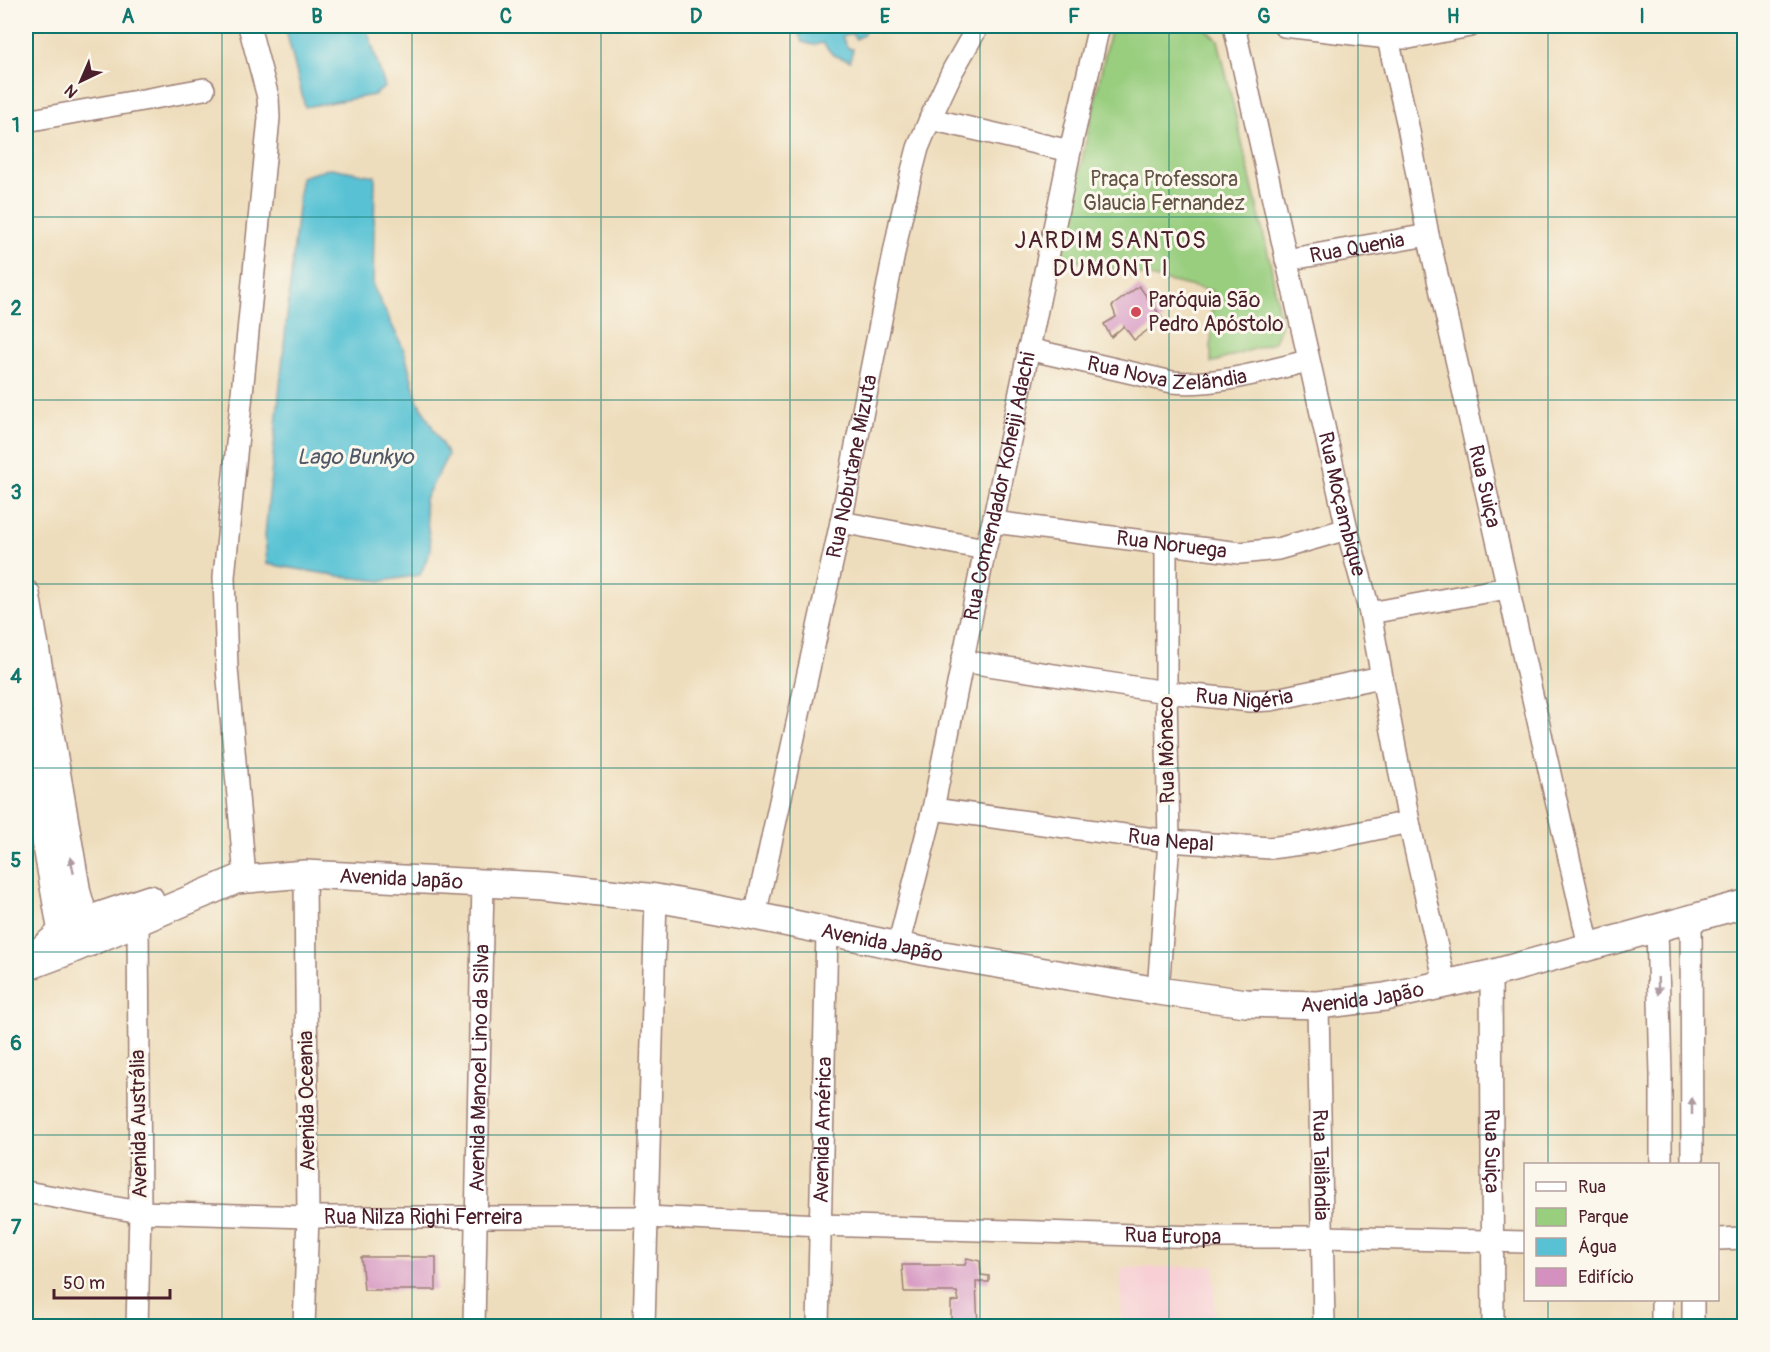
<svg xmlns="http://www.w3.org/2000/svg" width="1770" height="1352" font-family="Pangolin,sans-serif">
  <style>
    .built { fill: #f7cfd4 }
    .green { fill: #99ce7f; stroke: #727655; stroke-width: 1.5 }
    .water { fill: #58c2d4; stroke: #517080; stroke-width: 1.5 }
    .building { fill: #d491c0 }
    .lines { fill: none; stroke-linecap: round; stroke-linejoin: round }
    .minor-casing { stroke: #9c7e74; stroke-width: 24 }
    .major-casing { stroke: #9c7e74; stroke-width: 30 }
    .minor { stroke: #fff; stroke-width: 21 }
    .major { stroke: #fff; stroke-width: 27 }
    .oneway { fill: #ae9aa0 }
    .grid { fill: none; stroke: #0f766e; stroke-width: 1.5; stroke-opacity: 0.55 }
    .poi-dot { fill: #d1495b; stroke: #fbf7ec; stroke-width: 2 }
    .labels { text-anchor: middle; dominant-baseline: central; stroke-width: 6; stroke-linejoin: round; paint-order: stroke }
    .park-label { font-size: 21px; fill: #625444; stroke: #fbf7ec }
    .street-label { font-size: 21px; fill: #4a1f2b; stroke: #fbf7ec }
    .poi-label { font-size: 21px; fill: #4a1f2b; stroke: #fbf7ec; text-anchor: start }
    .water-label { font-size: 22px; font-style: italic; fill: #4f5866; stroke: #fbf7ec }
    .quarter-label { font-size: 24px; letter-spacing: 1.5px; fill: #4a1f2b; stroke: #fbf7ec }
    .neatline { fill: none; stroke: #0f766e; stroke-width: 2 }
    .grid-label { font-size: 20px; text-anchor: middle; font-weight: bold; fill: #0f766e }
  </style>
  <rect width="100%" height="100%" fill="#fbf7ec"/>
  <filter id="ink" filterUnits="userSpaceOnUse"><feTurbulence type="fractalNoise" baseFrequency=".0167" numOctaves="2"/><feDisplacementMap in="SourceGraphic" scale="12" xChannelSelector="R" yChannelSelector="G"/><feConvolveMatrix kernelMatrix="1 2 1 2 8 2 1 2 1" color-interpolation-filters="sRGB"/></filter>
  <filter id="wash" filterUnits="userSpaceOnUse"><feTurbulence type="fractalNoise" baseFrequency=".008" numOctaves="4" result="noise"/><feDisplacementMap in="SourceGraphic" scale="24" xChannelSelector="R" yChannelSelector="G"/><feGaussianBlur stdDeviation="1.35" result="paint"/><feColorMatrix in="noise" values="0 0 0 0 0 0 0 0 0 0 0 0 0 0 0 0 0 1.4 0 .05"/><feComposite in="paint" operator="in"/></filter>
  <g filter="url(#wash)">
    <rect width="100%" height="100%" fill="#eeddbc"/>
    <path class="built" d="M1214,1266L1215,1326H1121V1268Z"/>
    <path class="green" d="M1111,26H1189L1205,28L1218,40L1271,266L1281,327L1273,343L1211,363L1212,291L1061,257Z"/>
    <path class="water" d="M285,26H366L385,87L374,95L305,107Z
      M801,26H865L866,28L863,35L856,39L851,33L842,37L848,48L853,49L850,61L833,55L823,43L814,45L802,42L797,29Z
      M331,168L375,176L373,286L404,350L417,399L448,455L424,501L431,549L420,575L382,581L345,577L267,564L265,535L301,177Z"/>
    <g id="blocks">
      <path class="building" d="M1139,286L1163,319L1134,340L1124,326L1111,337L1104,324L1116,317L1112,306Z
        M361,1257H436V1290H364Z
        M967,1258L980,1261L981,1275L989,1276V1282H976L978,1326H951V1302L959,1301L957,1292H904L902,1265H965Z"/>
    </g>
  </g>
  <g filter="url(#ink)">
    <use href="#blocks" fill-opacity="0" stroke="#9c7e74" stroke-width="1.5"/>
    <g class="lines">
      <g class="minor-casing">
        <g id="minor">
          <path id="s1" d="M1234,26L1347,529L1370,613L1409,822L1445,983"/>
          <path d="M1284,26L1388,38H1409L1470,26"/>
          <path id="s2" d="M1385,26L1408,126L1428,235L1589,946"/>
          <path d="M930,119L1070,151"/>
          <path d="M26,121L204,89"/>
          <path id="s3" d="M1286,260L1428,235"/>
          <path id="s4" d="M1028,349L1172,382C1218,386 1264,371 1308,361"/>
          <path d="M841,522L985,549"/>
          <path id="s5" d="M993,522L1240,553L1278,549L1347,529"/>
          <path d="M1370,613L1507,588"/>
          <path id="s6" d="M962,661L1166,692L1250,701L1271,700L1381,677"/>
          <path id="s7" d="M933,809L1169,841L1270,848L1315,842L1409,822"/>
          <path d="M245,878L227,668L224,577L269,118L268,97L249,26"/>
          <path id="s8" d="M755,916L841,522L900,223L912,171L918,148L930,119L953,70L978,26"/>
          <path d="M1691,919L1692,1164"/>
          <path d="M1657,928L1661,1074V1164"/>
          <path id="s9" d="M898,946L933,809L985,549L993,522L1070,151L1099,26"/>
          <path id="s10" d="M1491,974L1493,1326"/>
          <path d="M1158,991L1169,841L1166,692V544"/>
          <path id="s11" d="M1318,1005L1324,1326"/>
          <path id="s12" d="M26,1192L140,1212L308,1217H646L821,1225L1199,1237H1323L1526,1242"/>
          <path d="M1718,1239L1744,1238"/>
          <path d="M1662,1300V1326"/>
          <path d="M137,1326L140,1212L138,921"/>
          <path d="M304,1326L308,1217L305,874"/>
          <path id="s13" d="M474,1326L483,882"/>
          <path d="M644,1326L656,898"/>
          <path id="s14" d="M818,1326L827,932"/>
          <path d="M1693,1326V1300"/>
        </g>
      </g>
      <g class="major-casing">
        <g id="major">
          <path d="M26,594L77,893L91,942"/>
          <path d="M26,726L65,950"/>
          <path d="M31,959L62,932L85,921L150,899"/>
          <path id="s15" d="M26,967L66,952L236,880L305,874L544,886L656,898L755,916L932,953L1158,991L1246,1003L1318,1005L1385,997L1491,974L1744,904"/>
        </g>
      </g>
      <use href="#minor" class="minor"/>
      <use href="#major" class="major"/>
    </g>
    <defs><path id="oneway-solid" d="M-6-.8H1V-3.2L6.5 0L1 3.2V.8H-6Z" transform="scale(1.5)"/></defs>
    <g class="oneway">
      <use href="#oneway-solid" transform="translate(72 865) rotate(-101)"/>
      <use href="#oneway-solid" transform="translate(1658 986) rotate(88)"/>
      <use href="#oneway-solid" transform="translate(1692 1106) rotate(-90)"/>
    </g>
  </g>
  <path class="grid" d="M222,26V1326M412,26V1326M601,26V1326M790,26V1326M980,26V1326M1169,26V1326M1358,26V1326M1548,26V1164M26,217H1744M26,400H1744M26,584H1744M26,768H1744M26,952H1744M26,1135H1744M1548,1300V1326"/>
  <circle class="poi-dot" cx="1136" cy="312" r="6"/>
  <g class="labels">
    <g class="park-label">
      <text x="1164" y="179">Praça Professora<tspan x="1164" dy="24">Glaucia Fernandez</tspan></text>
    </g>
    <g class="street-label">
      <text stroke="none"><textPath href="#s3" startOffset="72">Rua Quenia</textPath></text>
      <text stroke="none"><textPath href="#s4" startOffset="142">Rua Nova Zelândia</textPath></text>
      <text stroke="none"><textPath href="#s8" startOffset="460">Rua Nobutane Mizuta</textPath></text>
      <text stroke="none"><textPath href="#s9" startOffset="471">Rua Comendador Koheiji Adachi</textPath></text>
      <text stroke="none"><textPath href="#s2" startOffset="471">Rua Suiça</textPath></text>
      <text stroke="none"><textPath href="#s1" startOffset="490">Rua Moçambique</textPath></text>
      <text stroke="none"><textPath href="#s5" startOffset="180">Rua Noruega</textPath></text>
      <text stroke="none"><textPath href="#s6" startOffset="285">Rua Nigéria</textPath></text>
      <text transform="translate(1167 750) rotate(-91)">Rua Mônaco</text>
      <text stroke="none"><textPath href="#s7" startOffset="240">Rua Nepal</textPath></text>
      <text stroke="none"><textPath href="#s15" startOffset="393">Avenida Japão</textPath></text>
      <text stroke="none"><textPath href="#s15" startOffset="879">Avenida Japão</textPath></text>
      <text stroke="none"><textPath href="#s15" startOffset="1365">Avenida Japão</textPath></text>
      <text stroke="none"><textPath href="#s13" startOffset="258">Avenida Manoel Lino da Silva</textPath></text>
      <text transform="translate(307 1101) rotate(-91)">Avenida Oceania</text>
      <text transform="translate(139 1124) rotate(-91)">Avenida Austrália</text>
      <text stroke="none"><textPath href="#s14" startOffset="196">Avenida América</textPath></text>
      <text stroke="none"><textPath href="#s10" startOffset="177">Rua Suiça</textPath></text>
      <text stroke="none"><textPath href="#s11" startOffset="160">Rua Tailândia</textPath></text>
      <text stroke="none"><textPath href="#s12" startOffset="399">Rua Nilza Righi Ferreira</textPath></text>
      <text stroke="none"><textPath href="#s12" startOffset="1149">Rua Europa</textPath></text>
    </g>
    <g class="poi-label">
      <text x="1148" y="300">Paróquia São<tspan x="1148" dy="24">Pedro Apóstolo</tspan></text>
    </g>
    <g class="water-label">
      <text x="355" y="457">Lago Bunkyo</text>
    </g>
    <g class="quarter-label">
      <text x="1111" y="240">JARDIM SANTOS<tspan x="1111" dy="28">DUMONT I</tspan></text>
    </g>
  </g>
  <rect width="1770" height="1352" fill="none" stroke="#fbf7ec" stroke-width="66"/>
  <rect x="1524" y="1163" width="195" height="138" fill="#fbf7ec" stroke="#b4a19f" stroke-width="1.5"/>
  <rect x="1536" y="1182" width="30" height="9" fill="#ffffff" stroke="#b4a19f" stroke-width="1.5"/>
  <text x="1578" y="1193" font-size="18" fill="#4a1f2b">Rua</text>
  <rect x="1536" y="1208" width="30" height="18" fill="#99ce7f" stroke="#b4a19f" stroke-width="1.5"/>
  <text x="1578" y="1223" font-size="18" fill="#4a1f2b">Parque</text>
  <rect x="1536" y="1238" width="30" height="18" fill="#58c2d4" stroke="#b4a19f" stroke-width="1.5"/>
  <text x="1578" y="1253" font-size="18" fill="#4a1f2b">Água</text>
  <rect x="1536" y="1268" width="30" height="18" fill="#d491c0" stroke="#b4a19f" stroke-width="1.5"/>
  <text x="1578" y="1283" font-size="18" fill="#4a1f2b">Edifício</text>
  <g transform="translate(81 81) rotate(224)" stroke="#fbf7ec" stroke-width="4.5" paint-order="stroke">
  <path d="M0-4.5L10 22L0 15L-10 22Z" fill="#4a1f2b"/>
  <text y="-9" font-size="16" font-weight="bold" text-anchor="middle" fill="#4a1f2b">N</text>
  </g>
  <path d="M54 1289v9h116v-9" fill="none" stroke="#4a1f2b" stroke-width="3"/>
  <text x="63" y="1289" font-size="18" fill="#4a1f2b" stroke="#fbf7ec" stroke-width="4.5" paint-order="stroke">50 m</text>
  <rect x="33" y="33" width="1704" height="1286" class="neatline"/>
  <g class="grid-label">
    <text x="128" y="23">A</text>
    <text x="317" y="23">B</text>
    <text x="506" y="23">C</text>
    <text x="696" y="23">D</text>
    <text x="885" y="23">E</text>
    <text x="1074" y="23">F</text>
    <text x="1264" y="23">G</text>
    <text x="1453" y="23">H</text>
    <text x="1642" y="23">I</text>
    <text x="16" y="132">1</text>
    <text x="16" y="315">2</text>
    <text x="16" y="499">3</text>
    <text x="16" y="683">4</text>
    <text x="16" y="867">5</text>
    <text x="16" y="1050">6</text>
    <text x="16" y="1234">7</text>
  </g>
</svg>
